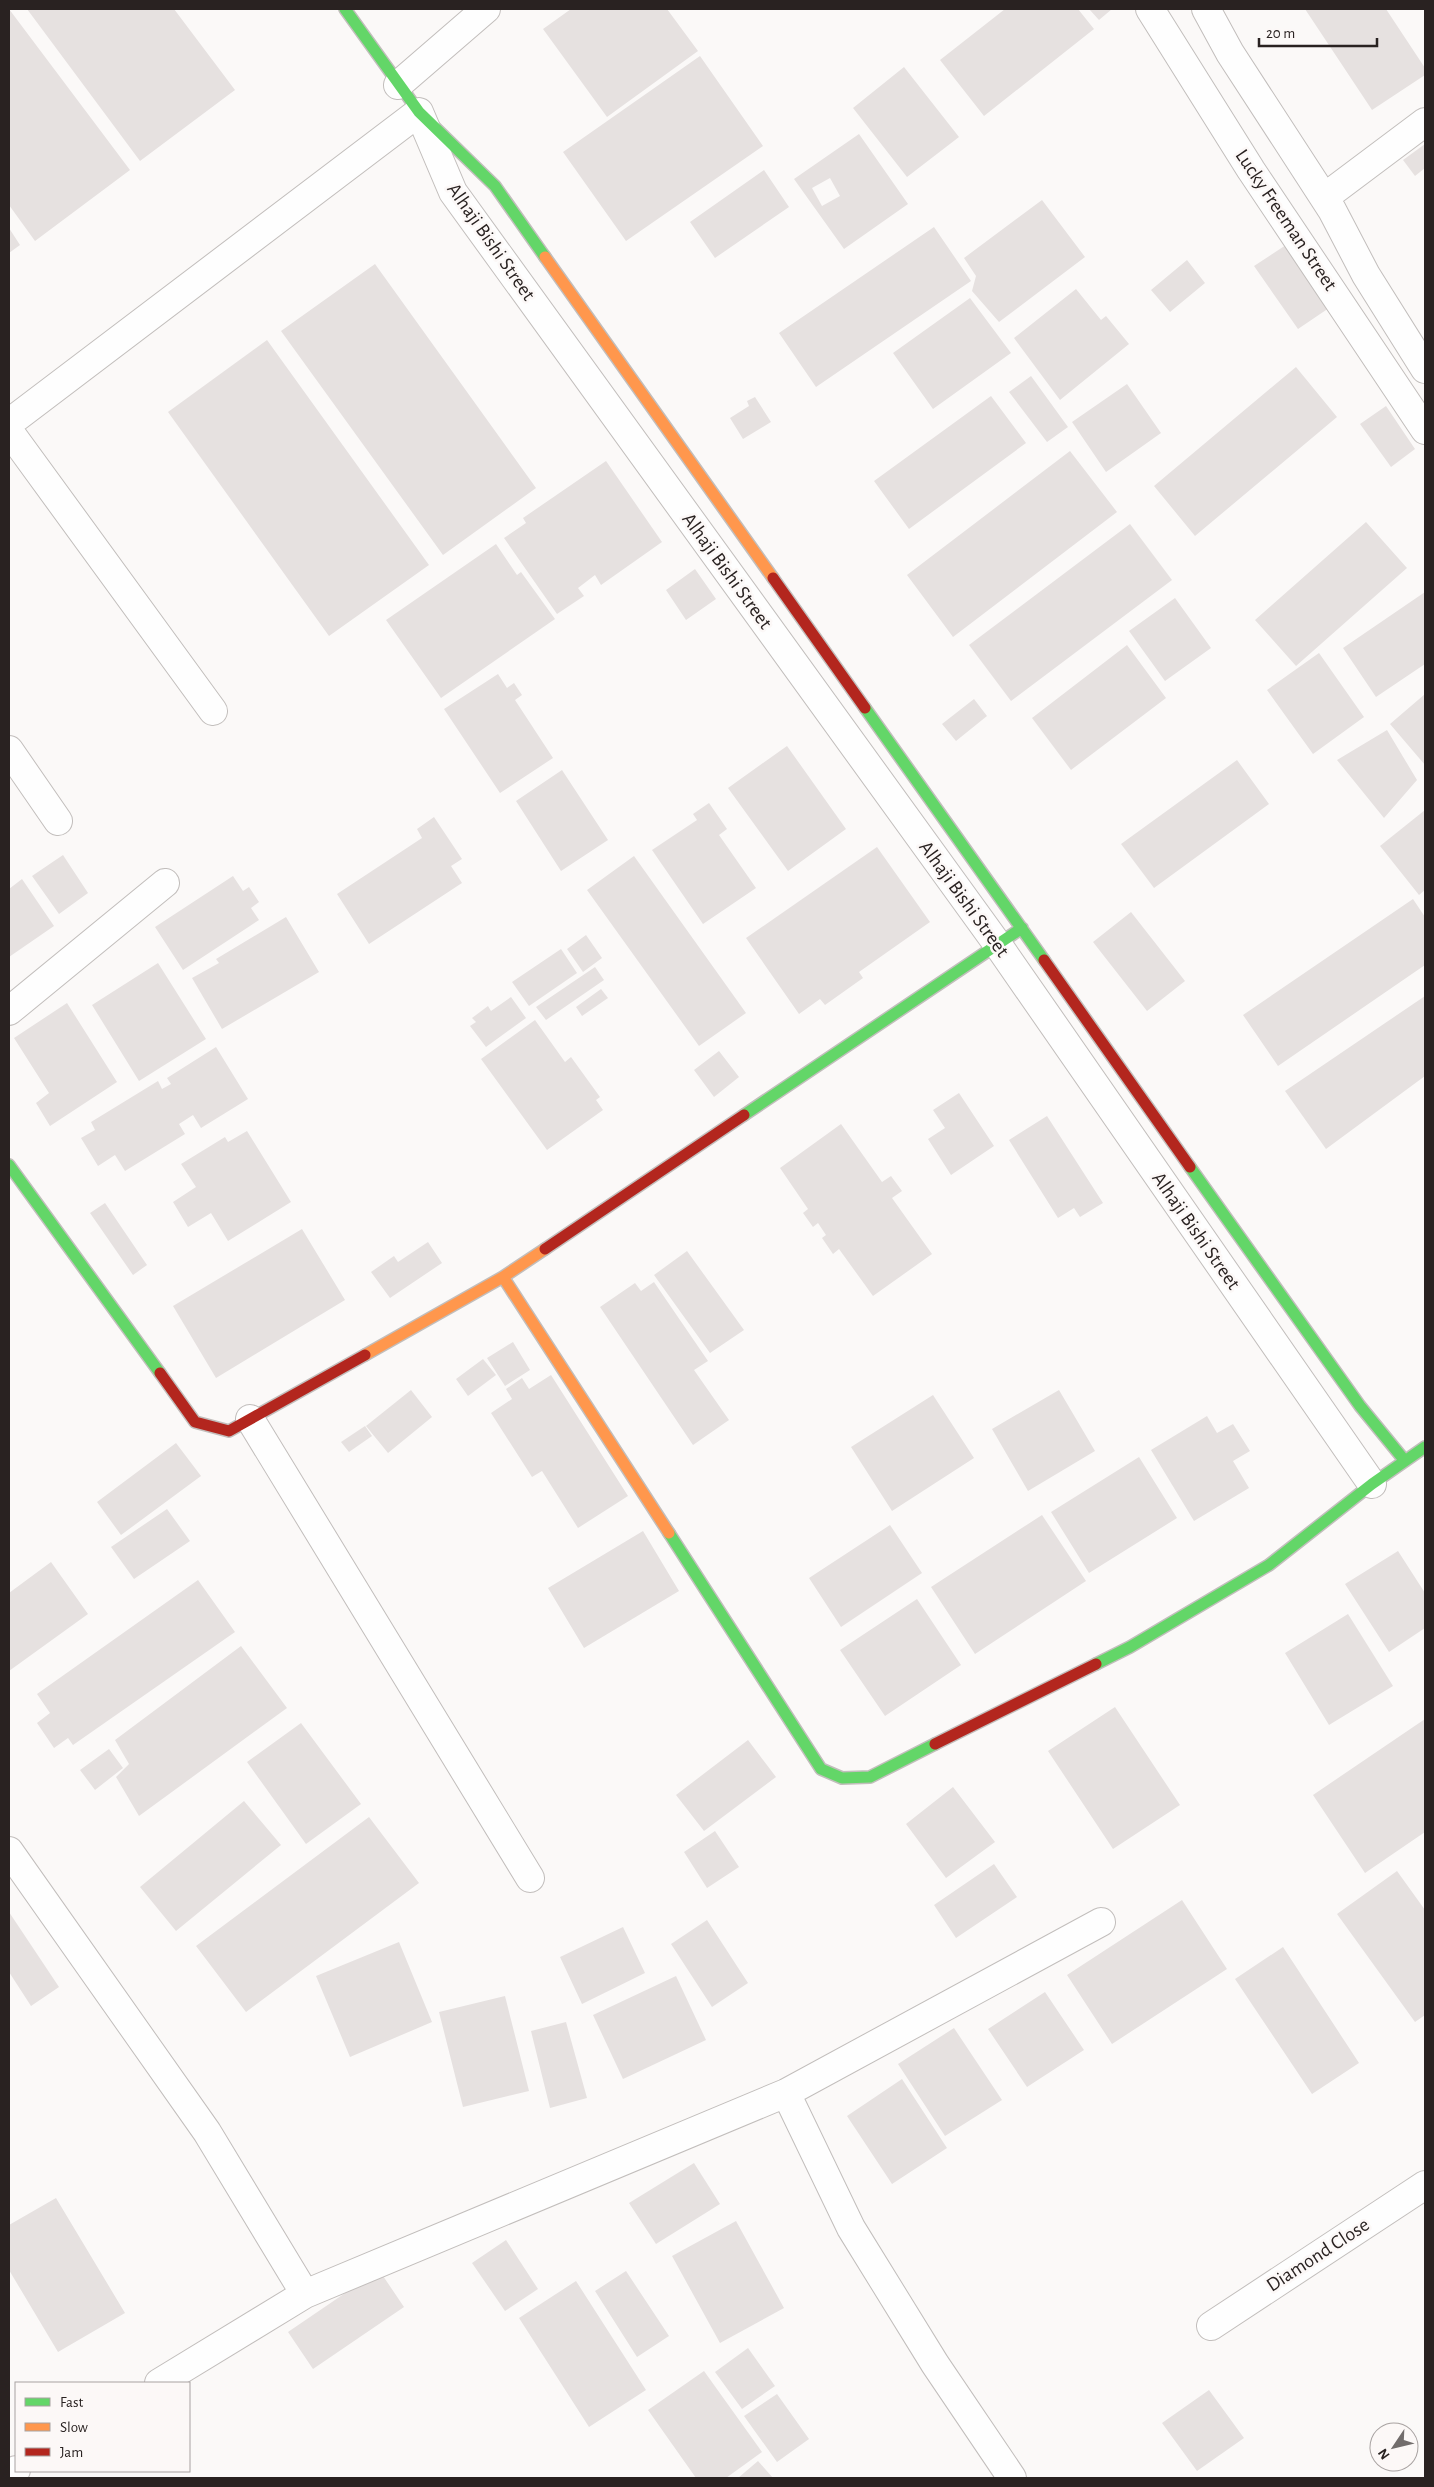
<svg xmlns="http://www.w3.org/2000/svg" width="1434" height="2487" font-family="'Alegreya Sans',sans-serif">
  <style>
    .building { fill: #e6e1e0; fill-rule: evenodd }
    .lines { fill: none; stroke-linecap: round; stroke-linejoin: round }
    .street-casing { stroke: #c2bebc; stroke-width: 30 }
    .fast-casing { stroke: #c2bebc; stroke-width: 14 }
    .slow-casing { stroke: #c2bebc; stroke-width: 14 }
    .jam-casing { stroke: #c2bebc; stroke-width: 14 }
    .street { stroke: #fefefe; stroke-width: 28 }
    .fast { stroke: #63d668; stroke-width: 11 }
    .slow { stroke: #ff974d; stroke-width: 11 }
    .jam { stroke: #b3261e; stroke-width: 11 }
    .labels { text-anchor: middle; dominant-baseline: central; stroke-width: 5; stroke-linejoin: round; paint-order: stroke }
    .street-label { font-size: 20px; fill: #292221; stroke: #fcf8f7 }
  </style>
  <rect width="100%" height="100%" fill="#fbf9f8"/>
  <path class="building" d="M9,9L130,170L35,241L9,205Z
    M27,9H174L235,90L140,161Z
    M571,9H667L698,51L607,117L543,29Z
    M1005,9H1078L1094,29L984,116L940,60Z
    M1089,9H1112L1099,20Z
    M1305,9H1386L1425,68V75L1372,110Z
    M700,56L763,146L626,241L563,152Z
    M904,67L959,137L907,177L853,108Z
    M859,134L908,204L844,249L794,179ZM830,178L840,196L822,206L812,188Z
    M1425,144V168L1415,176L1403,160Z
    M764,170L789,207L715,258L690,222Z
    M1042,200L1085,257L999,322L972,291L976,276L964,258Z
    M934,227L971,281L816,387L779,333Z
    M9,228L20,245L9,253Z
    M1286,245L1329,308L1298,329L1254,266Z
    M1187,260L1205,283L1170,312L1151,290Z
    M375,264L536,488L443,555L281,331Z
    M1076,289L1101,320L1106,316L1129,344L1060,400L1014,338Z
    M970,298L1011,353L933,409L893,353Z
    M267,340L429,565L329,636L168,412Z
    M1296,367L1337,417L1195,536L1154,486Z
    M1031,376L1068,427L1047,442L1009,392Z
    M1127,384L1161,433L1106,472L1072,422Z
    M991,396L1026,443L909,529L874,481Z
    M755,397L771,422L743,439L730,418L749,406L747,401Z
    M1386,406L1415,449L1391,467L1360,424Z
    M1070,451L1117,512L953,637L907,575Z
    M606,461L662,542L601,585L595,575L578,588L584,596L557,614L504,538L526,523L523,518Z
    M1366,522L1407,568L1296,666L1255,620Z
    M1130,524L1172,580L1011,701L969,645Z
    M496,544L517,575L521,572L555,619L441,698L386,620Z
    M695,569L716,599L686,620L666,590Z
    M1425,592V664L1376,697L1343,648Z
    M1175,598L1211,648L1165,681L1129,631Z
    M1127,645L1166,698L1071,770L1032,718Z
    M1319,653L1364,717L1313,754L1267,690Z
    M498,674L507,688L514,683L522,695L515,700L553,758L500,793L444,709Z
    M1425,694V765L1390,724Z
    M974,699L987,716L956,741L942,724Z
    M1387,730L1417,780L1384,818L1337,760Z
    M787,746L846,829L788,871L728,788Z
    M1237,760L1269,804L1154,888L1121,844Z
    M562,770L608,840L561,871L516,801Z
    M709,803L727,829L719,835L756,888L703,924L652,850L697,820L693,814Z
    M1425,810V890L1419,895L1380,846Z
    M434,817L462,859L451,866L462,883L369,944L337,894L422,838L417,829Z
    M877,847L930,922L859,972L863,978L825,1005L820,999L799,1014L746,938Z
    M63,855L88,893L59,914L32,876Z
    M634,856L746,1013L699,1046L587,890Z
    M233,876L243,891L249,887L259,902L251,908L259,920L183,970L155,927Z
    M22,879L54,926L9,957V889Z
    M1413,899L1425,917V965L1278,1066L1243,1015Z
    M1131,912L1185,981L1147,1011L1093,942Z
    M286,917L319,972L222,1029L192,978L219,963L216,959Z
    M586,935L602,958L583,972L567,949Z
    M561,949L577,973L529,1006L512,982Z
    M158,963L206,1039L139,1081L92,1005Z
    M595,967L604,980L546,1020L536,1007Z
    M601,989L608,998L582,1016L576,1007Z
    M1425,996V1076L1326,1149L1285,1091Z
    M511,997L526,1018L486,1047L470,1026L476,1022L472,1018L488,1006L491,1011Z
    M67,1003L117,1082L50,1126L36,1103L49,1093L14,1038Z
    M535,1020L565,1062L571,1057L600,1097L596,1100L603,1110L547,1150L481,1059Z
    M216,1047L248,1099L201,1128L193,1115L179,1124L185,1134L125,1171L115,1155L98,1166L81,1138L95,1130L91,1122L158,1081L162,1089L171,1084L167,1078Z
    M719,1051L739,1077L714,1097L694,1070Z
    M959,1093L994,1146L951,1175L928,1139L945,1128L933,1110Z
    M1047,1116L1103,1203L1080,1217L1074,1208L1058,1218L1009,1140Z
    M841,1124L882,1182L891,1176L902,1191L892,1198L932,1254L873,1296L839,1249L833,1254L822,1238L826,1235L818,1223L813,1227L803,1213L808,1209L780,1168Z
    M247,1131L291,1202L228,1241L211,1213L188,1227L173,1202L196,1187L181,1164L225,1137L228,1142Z
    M105,1203L147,1265L133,1275L90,1213Z
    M302,1229L345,1300L216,1378L173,1306Z
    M428,1242L442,1263L390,1298L371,1272L394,1256L398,1262Z
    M687,1251L744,1330L710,1353L654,1275Z
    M654,1282L708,1361L694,1370L729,1420L693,1445L600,1307L635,1283L641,1291Z
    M513,1342L530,1370L505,1386L487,1358Z
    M483,1359L496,1375L468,1396L456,1379Z
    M551,1375L628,1496L578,1528L542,1471L532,1477L491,1413L512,1399L506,1389L522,1378L529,1389Z
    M411,1390L432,1417L388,1453L366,1426Z
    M1059,1390L1095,1451L1028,1491L992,1429Z
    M933,1395L974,1458L892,1511L851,1447Z
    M1207,1416L1217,1433L1233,1424L1250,1451L1233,1461L1249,1488L1194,1521L1151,1450Z
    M365,1426L372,1436L349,1452L341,1442Z
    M176,1443L201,1476L121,1535L97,1502Z
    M1139,1457L1177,1518L1089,1573L1051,1512Z
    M167,1509L190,1541L134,1579L111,1547Z
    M1042,1515L1086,1581L975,1654L931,1587Z
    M890,1525L922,1573L841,1627L809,1578Z
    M643,1531L679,1591L584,1648L548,1588Z
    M1398,1551L1425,1593V1628L1389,1652L1345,1584Z
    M51,1562L88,1614L9,1671V1593Z
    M198,1580L235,1632L73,1745L68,1738L54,1748L37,1723L50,1713L37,1694Z
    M917,1599L961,1665L885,1716L840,1650Z
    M1348,1614L1393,1686L1329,1725L1285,1653Z
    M241,1646L287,1708L139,1816L116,1777L129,1764L115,1740Z
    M1115,1707L1180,1805L1113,1849L1048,1751Z
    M1425,1719V1832L1365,1873L1313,1795Z
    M301,1723L361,1804L306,1844L247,1762Z
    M748,1740L776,1777L704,1831L676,1795Z
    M109,1749L123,1768L95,1790L80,1770Z
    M953,1787L995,1842L946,1878L906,1824Z
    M244,1801L281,1845L176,1931L140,1887Z
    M369,1817L419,1883L246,2012L196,1946Z
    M715,1831L739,1867L707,1888L684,1852Z
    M994,1864L1017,1897L956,1938L934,1905Z
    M1397,1871L1425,1910V2015L1415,2022L1337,1914Z
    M1182,1900L1227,1969L1112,2044L1067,1975Z
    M9,1912L59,1987L31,2006L9,1972Z
    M707,1920L748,1983L712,2007L671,1944Z
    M623,1927L645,1973L582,2004L560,1957Z
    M399,1942L432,2022L350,2057L316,1976Z
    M1283,1947L1359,2063L1312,2094L1235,1979Z
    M676,1976L706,2040L623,2079L593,2015Z
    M1045,1992L1084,2050L1027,2087L988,2029Z
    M505,1996L529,2091L463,2107L439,2012Z
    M566,2022L587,2098L550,2108L531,2031Z
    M954,2028L1002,2100L945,2136L898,2064Z
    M902,2079L947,2148L892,2184L847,2116Z
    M694,2163L720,2204L656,2244L629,2203Z
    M56,2198L125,2313L58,2352L9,2270V2225Z
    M736,2221L784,2308L720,2343L672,2256Z
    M506,2240L538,2289L505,2311L472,2263Z
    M379,2270L404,2307L313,2369L288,2332Z
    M626,2271L669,2336L637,2357L595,2291Z
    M576,2281L646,2390L589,2427L519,2318Z
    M748,2348L775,2386L742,2409L715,2372Z
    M704,2371L762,2452L726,2478H696L648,2410Z
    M1209,2390L1244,2438L1197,2471L1162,2423Z
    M777,2394L809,2439L777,2462L744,2416Z
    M758,2461L773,2478H738Z"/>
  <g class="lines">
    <g class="street-casing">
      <path id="street" d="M1150,9L1251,170L1425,430
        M1206,9L1230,53L1332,210L1366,275L1425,369
        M398,85L486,9
        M1325,197L1425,122
        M9,423L419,112L453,192L998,945L1372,1484
        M9,431L213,711
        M9,750L58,821
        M9,1011L165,883
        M250,1419L530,1878
        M9,1851L207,2132L305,2294L159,2383
        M786,2093L851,2228L935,2364L1012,2478
        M305,2294L786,2093L1101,1922
        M1211,2326L1425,2185
        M9,2475L16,2470"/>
    </g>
    <g class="fast-casing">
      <path id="fast" d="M345,9L419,112L495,186L545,257
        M865,708L1044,960
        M744,1115L1022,928
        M9,1165L160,1373
        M1190,1167L1360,1406L1405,1461
        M669,1533L821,1769L842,1778L870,1777L935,1744
        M1096,1664L1130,1647L1269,1565L1372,1484L1425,1447"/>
    </g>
    <g class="slow-casing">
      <path id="slow" d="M545,257L773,578
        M503,1277L669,1533
        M365,1355L503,1277L545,1249"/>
    </g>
    <g class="jam-casing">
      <path id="jam" d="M773,578L865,708
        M1044,960L1190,1167
        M545,1249L744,1115
        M160,1373L195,1422L229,1431L365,1355
        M935,1744L1096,1664"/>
    </g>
    <use href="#street" class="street"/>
    <use href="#fast" class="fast"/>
    <use href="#slow" class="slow"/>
    <use href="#jam" class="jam"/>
  </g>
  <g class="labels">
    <g class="street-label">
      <text transform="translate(1286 220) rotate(56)">Lucky Freeman Street</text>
      <text transform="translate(491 242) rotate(55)">Alhaji Bishi Street</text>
      <text transform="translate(727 571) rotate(54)">Alhaji Bishi Street</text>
      <text transform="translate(964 899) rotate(54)">Alhaji Bishi Street</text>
      <text transform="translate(1196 1231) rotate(55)">Alhaji Bishi Street</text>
      <text transform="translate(1318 2255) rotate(-33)">Diamond Close</text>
    </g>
  </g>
  <rect width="1434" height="2487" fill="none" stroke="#292221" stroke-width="20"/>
  <rect x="15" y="2382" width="175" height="90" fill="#fcf8f7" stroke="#a8a2a1"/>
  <rect x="25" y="2398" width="25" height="8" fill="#63d668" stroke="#a8a2a1"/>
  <text x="60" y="2407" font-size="15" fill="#292221">Fast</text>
  <rect x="25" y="2423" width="25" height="8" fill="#ff974d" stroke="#a8a2a1"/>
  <text x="60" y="2432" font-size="15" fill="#292221">Slow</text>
  <rect x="25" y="2448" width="25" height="8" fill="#b3261e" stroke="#a8a2a1"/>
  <text x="60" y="2457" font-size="15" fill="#292221">Jam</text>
  <g transform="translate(1394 2447) rotate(235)"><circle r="24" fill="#fcf8f7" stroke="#a8a2a1"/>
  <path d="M0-4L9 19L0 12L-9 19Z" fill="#726d6c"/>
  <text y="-8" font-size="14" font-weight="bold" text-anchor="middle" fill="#292221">N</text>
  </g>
  <path d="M1259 38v8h118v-8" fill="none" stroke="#292221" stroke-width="2.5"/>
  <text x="1266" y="38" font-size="15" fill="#292221" stroke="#fcf8f7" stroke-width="4" paint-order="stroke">20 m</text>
</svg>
